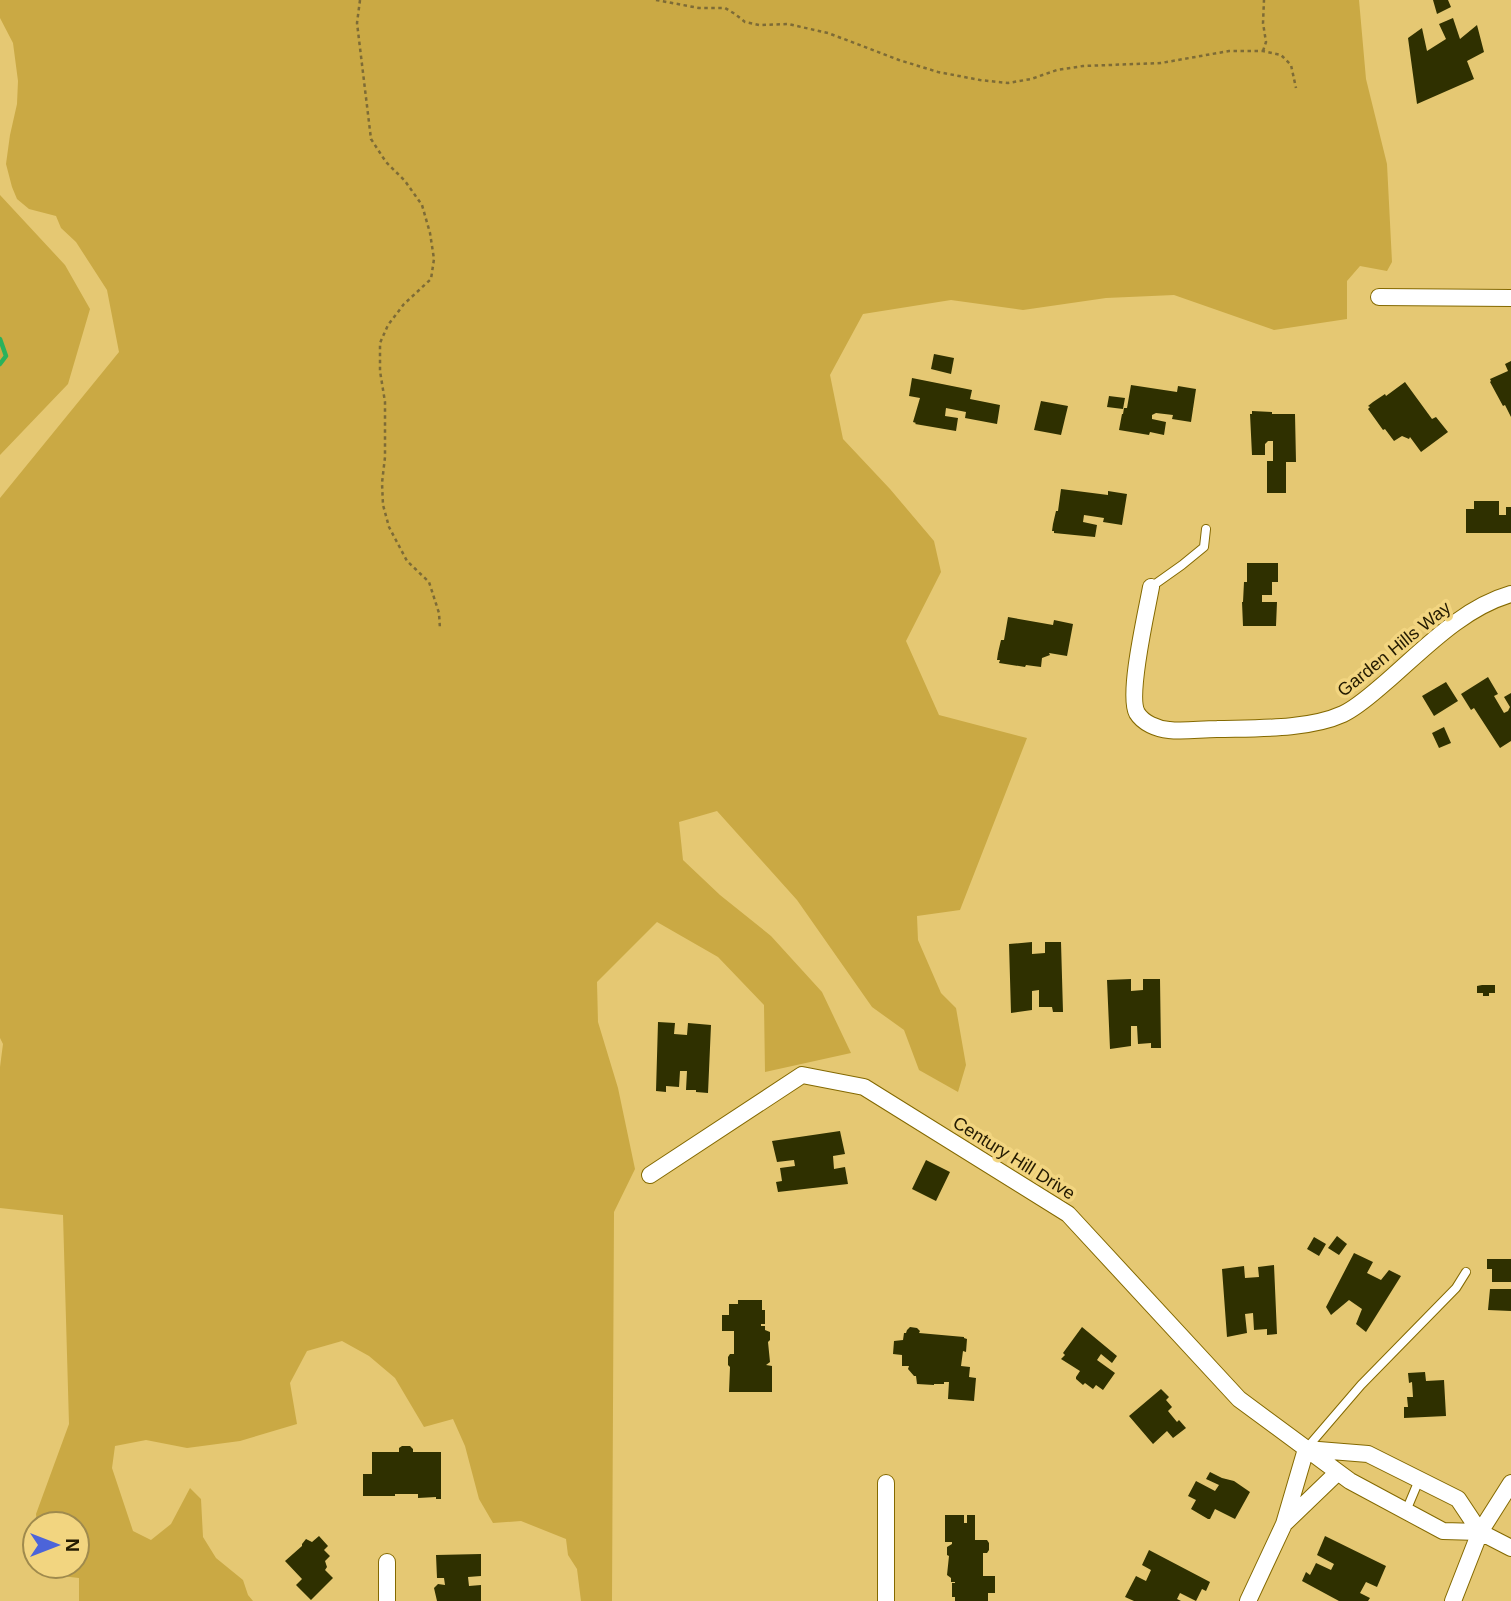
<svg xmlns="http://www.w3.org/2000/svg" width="1511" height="1601" font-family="Arial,sans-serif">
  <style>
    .green { fill: #caa944 }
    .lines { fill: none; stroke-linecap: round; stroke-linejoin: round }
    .stream { stroke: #2ab25c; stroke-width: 4.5 }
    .building { fill: #2f3000 }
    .lane-casing { stroke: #846900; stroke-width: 10 }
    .street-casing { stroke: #846900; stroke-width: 18 }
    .path { stroke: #7d6b36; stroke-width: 2.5; stroke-dasharray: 3.5 3.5; stroke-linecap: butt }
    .lane { stroke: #fff; stroke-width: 8 }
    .street { stroke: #fff; stroke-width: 16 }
    .labels { text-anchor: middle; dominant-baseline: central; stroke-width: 7; stroke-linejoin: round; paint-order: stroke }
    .street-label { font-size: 18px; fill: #231a01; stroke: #f2d580 }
  </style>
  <rect width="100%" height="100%" fill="#e5c873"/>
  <path class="green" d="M0,0H1359L1366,79L1387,164L1392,262L1387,271L1360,266L1347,281V319L1274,330L1174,295L1106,298L1023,310L951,300L863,314L830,375L843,439L890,489L934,541L941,572L906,641L939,715L1027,738L960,910L917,916L918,940L941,993L956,1008L966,1065L958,1092L919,1070L904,1030L872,1007L797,900L717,811L679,822L683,860L720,895L771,936L822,992L851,1053L765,1072L764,1005L718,957L657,922L597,982L598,1022L618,1088L635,1169L614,1212L612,1601H581L577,1569L568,1555L566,1539L521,1521L493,1523L479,1499L465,1446L453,1419L424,1427L395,1378L369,1356L342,1341L307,1351L290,1383L297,1424L240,1441L187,1448L146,1440L115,1446L112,1468L133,1531L151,1540L171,1524L190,1488L201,1499L203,1537L216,1558L243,1580L248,1595L253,1601H79V1578L43,1574L42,1566H77V1524H37L36,1514L69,1424L63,1215L0,1208V1067L3,1044L0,1038V498L119,352L107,290L76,242L61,228L56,216L29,209L17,199L12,187L6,164L10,135L17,104L18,81L13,43L0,18Z
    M0,195L65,265L90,309L68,384L0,455Z"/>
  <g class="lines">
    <path class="stream" d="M0,339L6,356L0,364"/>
  </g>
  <path class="building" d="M1433,0H1448L1451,7L1437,14Z
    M1453,18L1460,39L1477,25L1484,52L1467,61L1474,79L1417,104L1408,38L1422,28L1427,51L1446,39L1439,24Z
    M934,354L954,358L951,374L931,369Z
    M1511,361V417L1505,405L1503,406L1490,382L1491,381L1490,379L1508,371L1505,364Z
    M912,378L972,390L970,399L1000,405L997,424L965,418L966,412L946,408L945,416L958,418L956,431L915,424L916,423L913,422L920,398L909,396Z
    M1405,382L1432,419L1436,417L1448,432L1421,452L1410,437L1409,439L1402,436L1394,441L1385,429L1383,430L1368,409L1370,407L1368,406L1373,402L1385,394L1386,396Z
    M1131,385L1177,392L1178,386L1196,389L1191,422L1172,419L1173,415L1156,413L1152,415V419L1166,422L1164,435L1150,432L1149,435L1119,430L1122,414H1123L1124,408H1127Z
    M1109,396L1125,398L1123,409L1107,407Z
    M1041,401L1068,406L1061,435L1034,430Z
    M1252,411L1272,412V414H1295L1296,462H1286V493H1267V461H1273V441H1268L1265,444V455H1252L1250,414H1252Z
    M1061,489L1108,495V491L1127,494L1122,525L1103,522L1104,518L1084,515L1083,522L1097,525L1095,537L1054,533V531H1052L1053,524L1056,511H1058Z
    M1474,501H1499V515H1506V507H1511V533H1466V509H1474Z
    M1247,563H1278V582H1272V595H1262V602H1277L1276,626H1243L1242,602H1243L1244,582H1247Z
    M1008,617L1053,625L1054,620L1073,624L1067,656L1049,653L1050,655L1042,658L1041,667L1026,665L1025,667L999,663L1000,660H997L998,653L1001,640H1004Z
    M1488,677L1498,694L1494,696L1504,713L1508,711L1510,707L1504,697L1511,693V741L1500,748L1474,708L1471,710L1461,694Z
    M1446,682L1458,701L1434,716L1422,696Z
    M1444,727L1451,743L1439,748L1432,733Z
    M1032,942V954L1045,953V942H1061L1063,1012H1053L1052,1007H1039V990L1032,991V1010L1011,1013L1009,944Z
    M1131,979V991L1143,990V979H1160L1161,1048H1151V1043L1138,1044L1137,1026H1131V1046L1110,1049L1107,980Z
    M1482,985H1495V993H1489V996H1483V993H1477V986Z
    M658,1022L675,1023L674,1034L687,1035L688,1023L711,1025L708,1093L696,1092V1090H686L687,1071H680L679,1087L666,1086V1092L656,1091Z
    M840,1131L845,1154L833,1156L834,1169L845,1167L848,1184L778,1192L776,1182L782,1181L780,1168L795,1166L794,1160L777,1162L772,1141Z
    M926,1160L950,1172L936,1201L912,1189Z
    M1337,1236L1347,1244L1339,1255L1328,1248Z
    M1314,1237L1326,1244L1319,1256L1307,1249Z
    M1354,1253L1373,1262L1367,1273L1381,1280L1389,1270L1401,1276L1366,1332L1356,1324L1362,1309L1349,1300L1331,1315L1326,1307Z
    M1487,1259H1511V1282H1492V1269H1487Z
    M1274,1265L1277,1334L1267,1335V1329L1254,1330L1253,1313L1245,1314L1247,1333L1227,1337L1222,1269L1244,1266L1245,1278L1259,1277L1258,1267Z
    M1490,1289H1511V1311L1488,1310Z
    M738,1300H762V1310H765V1324H761V1326H765V1330L770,1332V1340L768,1342L770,1362L766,1365L772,1366V1392H729L730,1367L728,1365V1357L730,1354H734V1331H722V1315H729V1304H738Z
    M910,1327L917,1328L920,1331L919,1333L964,1337V1338L967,1339L966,1352L963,1351L961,1366L970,1367L969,1377L976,1378L974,1401L948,1399L949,1382H944V1384H934V1385L917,1384L916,1376H914L908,1369L909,1366H902V1355L893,1354L894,1341L903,1340L904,1333H906L907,1330Z
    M1082,1327L1117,1356L1112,1363L1101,1354L1097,1360L1115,1373L1103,1390L1096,1385L1093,1389L1085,1383L1083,1385L1076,1379V1377L1080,1371L1061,1359L1065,1355L1063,1353Z
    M1425,1372L1426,1381L1444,1380L1446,1416L1404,1418V1407H1408L1407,1397H1413L1412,1382L1409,1383L1408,1373Z
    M1161,1389L1169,1397L1166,1400L1172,1407L1168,1411L1177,1422L1179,1420L1186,1428L1173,1438L1167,1431L1153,1444L1129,1416Z
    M402,1446H410L413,1449V1452H441V1499H436V1497L418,1498V1494H395V1496H363V1474H372V1452H399V1448Z
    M1210,1472L1222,1478L1234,1481L1250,1492L1235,1519L1215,1509L1210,1519H1208L1191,1509L1196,1500L1188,1496L1196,1481L1215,1491L1219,1485L1206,1479Z
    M945,1515H964V1523H967V1515H975V1540H987L989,1543V1550L987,1553H983V1576H995V1593H988V1601H955V1597H952V1583H955V1582H951V1578L947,1575L949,1556L947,1555V1547L952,1544V1542H945Z
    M319,1536L328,1546L324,1550L330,1556L325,1561L327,1567L325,1570L333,1578L311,1600L296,1585L302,1579L285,1561L302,1546V1544L306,1539L312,1542Z
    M1325,1536L1386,1566L1377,1587L1366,1582L1360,1593L1370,1598L1368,1601H1339L1302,1581L1306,1572L1310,1575L1316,1563L1331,1570L1334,1564L1317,1555Z
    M1149,1550L1210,1582L1206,1591L1202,1589L1196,1601L1180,1593L1177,1599L1181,1601H1134L1125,1597L1136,1576L1146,1581L1151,1570L1142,1565Z
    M481,1554V1576L468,1577L469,1586L481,1585V1601H437L434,1588L438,1584L445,1585L444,1578H437L436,1555Z"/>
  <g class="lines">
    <g class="lane-casing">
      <path id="lane" d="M1151,587L1182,565L1204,547L1206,529
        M1306,1449L1361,1385L1456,1288L1466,1272
        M1406,1511L1419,1480"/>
    </g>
    <g class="street-casing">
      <path id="street" d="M1379,297L1511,298
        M1151,587C1147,610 1127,695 1137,713C1143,723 1157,729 1169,730C1184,732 1201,729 1217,729C1255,728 1308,730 1343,714C1358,707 1373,693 1386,682C1423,650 1462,608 1511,594
        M650,1175L802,1075L864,1087L1068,1214L1239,1399L1350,1481L1443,1531L1480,1532L1511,1548
        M1306,1449L1368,1454L1458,1499L1480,1532
        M886,1483V1601
        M1286,1522L1338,1472
        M387,1562V1601
        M1248,1601L1284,1524L1306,1449
        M1453,1601L1480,1532L1511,1483"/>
    </g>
    <path class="path" d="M360,0L357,23L371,139L386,162L405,181L422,205L430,233L434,259L431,279L404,304L388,325L380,343V371L385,402V457L382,483L383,505L389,527L407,561L429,582L439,613L440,629
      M656,0L699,8H725L735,14L745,22L759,25L788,24L828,33L899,60L938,72L980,80L1008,83L1031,79L1057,70L1083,66L1161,63L1229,51H1263L1281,55L1291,65L1296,88
      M1263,51L1266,42L1263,23L1264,0"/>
    <use href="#lane" class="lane"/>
    <use href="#street" class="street"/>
  </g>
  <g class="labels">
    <g class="street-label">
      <text transform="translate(1394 649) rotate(-39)">Garden Hills Way</text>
      <text transform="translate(1014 1158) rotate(32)">Century Hill Drive</text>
    </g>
  </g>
  <g transform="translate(56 1545) rotate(90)"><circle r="33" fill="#f2d580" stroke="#9f8a4d" stroke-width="2"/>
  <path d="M0-5L12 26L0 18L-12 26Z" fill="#4c64d9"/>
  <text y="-10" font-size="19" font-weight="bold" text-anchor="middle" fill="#231a01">N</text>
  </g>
</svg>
